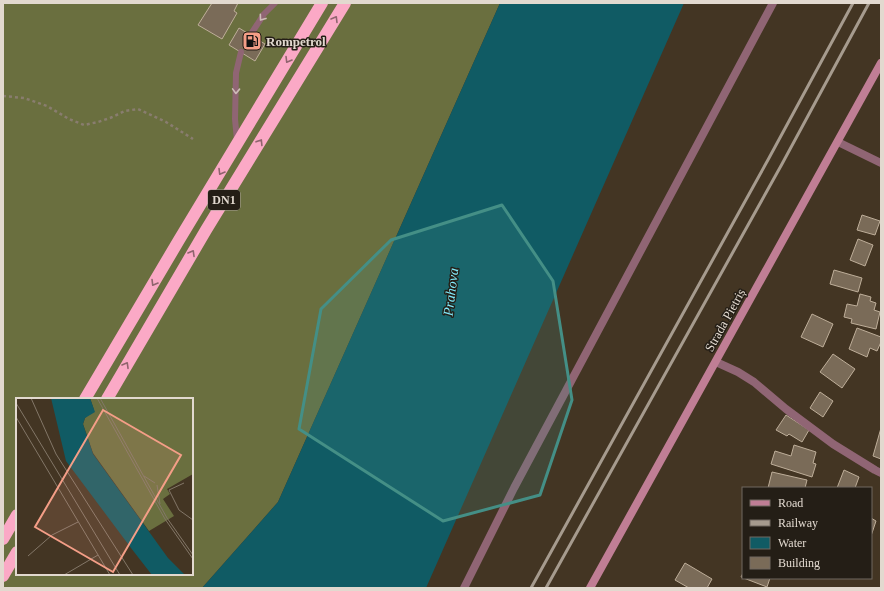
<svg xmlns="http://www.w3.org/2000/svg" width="884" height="591" font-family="'Times New Roman',serif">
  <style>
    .forest { fill: #6a6f3f; fill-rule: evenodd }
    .water { fill: #105b64 }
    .building { fill: #7a6b58; stroke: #beae99 }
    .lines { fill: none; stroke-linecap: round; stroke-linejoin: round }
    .path { stroke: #897d6f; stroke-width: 2.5; stroke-dasharray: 3 3; stroke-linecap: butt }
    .lane { stroke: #906574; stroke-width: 6 }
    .street { stroke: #906574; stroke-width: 8 }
    .secondary { stroke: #c07e95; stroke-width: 8 }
    .highway { stroke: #fba9c6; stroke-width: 12 }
    .rail { stroke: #a69b8e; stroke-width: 3 }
    .oneway { stroke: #cebcb8 }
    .oneway2 { stroke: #90646e }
    .marked { fill: #448f86; fill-opacity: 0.2; stroke: #448f86; stroke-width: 3; stroke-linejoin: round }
    .labels { text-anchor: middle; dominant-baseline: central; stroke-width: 3; stroke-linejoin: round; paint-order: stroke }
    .shield { fill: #241e16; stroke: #a9a198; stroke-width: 1 }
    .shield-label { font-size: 12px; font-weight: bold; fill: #e2d9cf }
    .poi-label { font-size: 13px; font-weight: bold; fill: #e2d9cf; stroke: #241e16; text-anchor: start }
    .street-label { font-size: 13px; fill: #e2d9cf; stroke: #241e16 }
    .water-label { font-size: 14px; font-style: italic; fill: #81e9f9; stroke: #241e16 }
    .inset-road { fill: none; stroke: #837768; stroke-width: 1 }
    .view { fill: #f49e87; fill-opacity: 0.15; stroke: #f49e87; stroke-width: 2 }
    .inset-edge { fill: none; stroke: #e2d9cf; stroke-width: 2 }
  </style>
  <rect width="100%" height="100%" fill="#433523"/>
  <path class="forest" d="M3,3H500L278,502L202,588H3ZM17,399H192V574H17Z"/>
  <path class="water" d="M500,3H684L426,588H202L278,502Z"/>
  <path class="building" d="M212,3H238L234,11L237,13L222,39L198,25Z
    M239,28L265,44L255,61L229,45Z
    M862,215L880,221L875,235L857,230Z
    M858,239L873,245L865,266L850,260Z
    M834,270L862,278L858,292L830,284Z
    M860,294L871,297L870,301L876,303L874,310L880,312L876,329L851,323L852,319L844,317L847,304L857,306Z
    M812,314L833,324L823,347L801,337Z
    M857,328L881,337V342L877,351L870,348L867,357L849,349Z
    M833,354L855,369L842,388L820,372Z
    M820,392L833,401L823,417L810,408Z
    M786,415L809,430L802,442L789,434L787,436L776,430Z
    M881,428V459L873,456Z
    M794,445L816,452L813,463L816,464L812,477L771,464L775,451L791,456Z
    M844,470L859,477L855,488H837Z
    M772,472L807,480L805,488H768Z
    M871,518L876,521L871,536Z
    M685,563L712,579L707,588H689L675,580Z
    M743,573V578H770L767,587L741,577Z"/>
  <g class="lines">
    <path class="path" d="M3,96L24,98L47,106L69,119L84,125L98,122L110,118L125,111L138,109L166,122L193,139"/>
    <path class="lane" d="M251,34L264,14L275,3
      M237,140L235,119L236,73L241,52"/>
    <path class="street" d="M838,142L881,163
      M716,362L738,372L754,382L786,409L833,444L875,470L881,473
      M464,588L514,488L773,3"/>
    <path class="secondary" d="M590,588L881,63"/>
    <path class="highway" d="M85,399L179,240L322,3
      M107,399L206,230L345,3
      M3,539L17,515
      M3,576L17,552"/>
    <path class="rail" d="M531,588L769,158L853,3
      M546,588L782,164L869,3"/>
  </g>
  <defs><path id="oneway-chevron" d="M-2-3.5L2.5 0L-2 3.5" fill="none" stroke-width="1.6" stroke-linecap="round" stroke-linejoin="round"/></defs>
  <g class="oneway">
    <use href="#oneway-chevron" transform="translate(262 18) rotate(126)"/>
    <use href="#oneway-chevron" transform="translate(236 91) rotate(92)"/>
  </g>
  <g class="oneway2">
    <use href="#oneway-chevron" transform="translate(335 19) rotate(-59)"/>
    <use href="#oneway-chevron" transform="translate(288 60) rotate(121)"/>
    <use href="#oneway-chevron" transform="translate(260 142) rotate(-58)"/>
    <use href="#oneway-chevron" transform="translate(221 172) rotate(121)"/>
    <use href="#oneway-chevron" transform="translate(192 253) rotate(-60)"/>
    <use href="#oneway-chevron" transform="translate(154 283) rotate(121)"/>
    <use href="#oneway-chevron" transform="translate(126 365) rotate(-60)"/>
  </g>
  <path class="marked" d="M502,205L553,281L572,400L540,495L443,521L299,429L321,309L391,240Z"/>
  <defs>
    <g id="fuel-square" transform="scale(1)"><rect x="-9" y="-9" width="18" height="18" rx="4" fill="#f49e87" stroke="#241e16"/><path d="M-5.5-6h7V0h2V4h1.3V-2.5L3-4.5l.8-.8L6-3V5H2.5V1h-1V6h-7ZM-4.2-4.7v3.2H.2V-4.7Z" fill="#111"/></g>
  </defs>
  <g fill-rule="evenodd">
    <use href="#fuel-square" x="252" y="41"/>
  </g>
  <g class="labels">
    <rect class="shield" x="208" y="190" width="32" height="20" rx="3"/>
    <g class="shield-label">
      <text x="224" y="200">DN1</text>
    </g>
    <g class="poi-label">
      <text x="266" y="41">Rompetrol</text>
    </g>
    <g class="street-label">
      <text transform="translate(725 320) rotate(-61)">Strada Pietriș</text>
    </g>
    <g class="water-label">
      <text transform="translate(451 292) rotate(-83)">Prahova</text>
    </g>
  </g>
  <g transform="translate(16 398)">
    <rect width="177" height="177" fill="#433523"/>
    <path d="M74,0H177V76L151,91L154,96L147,101L158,118L133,133L77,55L67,26L69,20L78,12Z" fill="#6a6f3f"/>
    <path d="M35,0H74L79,14L69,20L67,26L77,56L152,160L169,177H136L115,150L50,63Z" fill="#105b64"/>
    <path class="inset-road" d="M15,0L40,56L117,177M81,0L149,121L177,161M84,0L151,120L177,157M0,5L104,177M0,19L94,177M128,78L139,85M168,85L153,92L163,112L177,122M141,87L144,106M12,158L36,137L62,124M48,177L82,157"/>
    <path class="view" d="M87,12L165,57L97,174L19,129Z"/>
    <rect width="177" height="177" class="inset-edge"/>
  </g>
  <rect width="884" height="591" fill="none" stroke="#e2d9cf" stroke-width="8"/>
  <rect x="742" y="487" width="130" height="92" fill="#241e16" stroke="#706960"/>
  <rect x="750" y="500" width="20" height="6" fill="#c07e95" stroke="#706960"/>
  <text x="778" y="507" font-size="12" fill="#e2d9cf">Road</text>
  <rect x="750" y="520" width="20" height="6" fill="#a69b8e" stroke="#706960"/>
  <text x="778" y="527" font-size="12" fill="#e2d9cf">Railway</text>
  <rect x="750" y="537" width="20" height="12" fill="#105b64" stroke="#706960"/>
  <text x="778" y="547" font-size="12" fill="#e2d9cf">Water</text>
  <rect x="750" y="557" width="20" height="12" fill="#7a6b58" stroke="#706960"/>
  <text x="778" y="567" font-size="12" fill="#e2d9cf">Building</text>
</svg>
